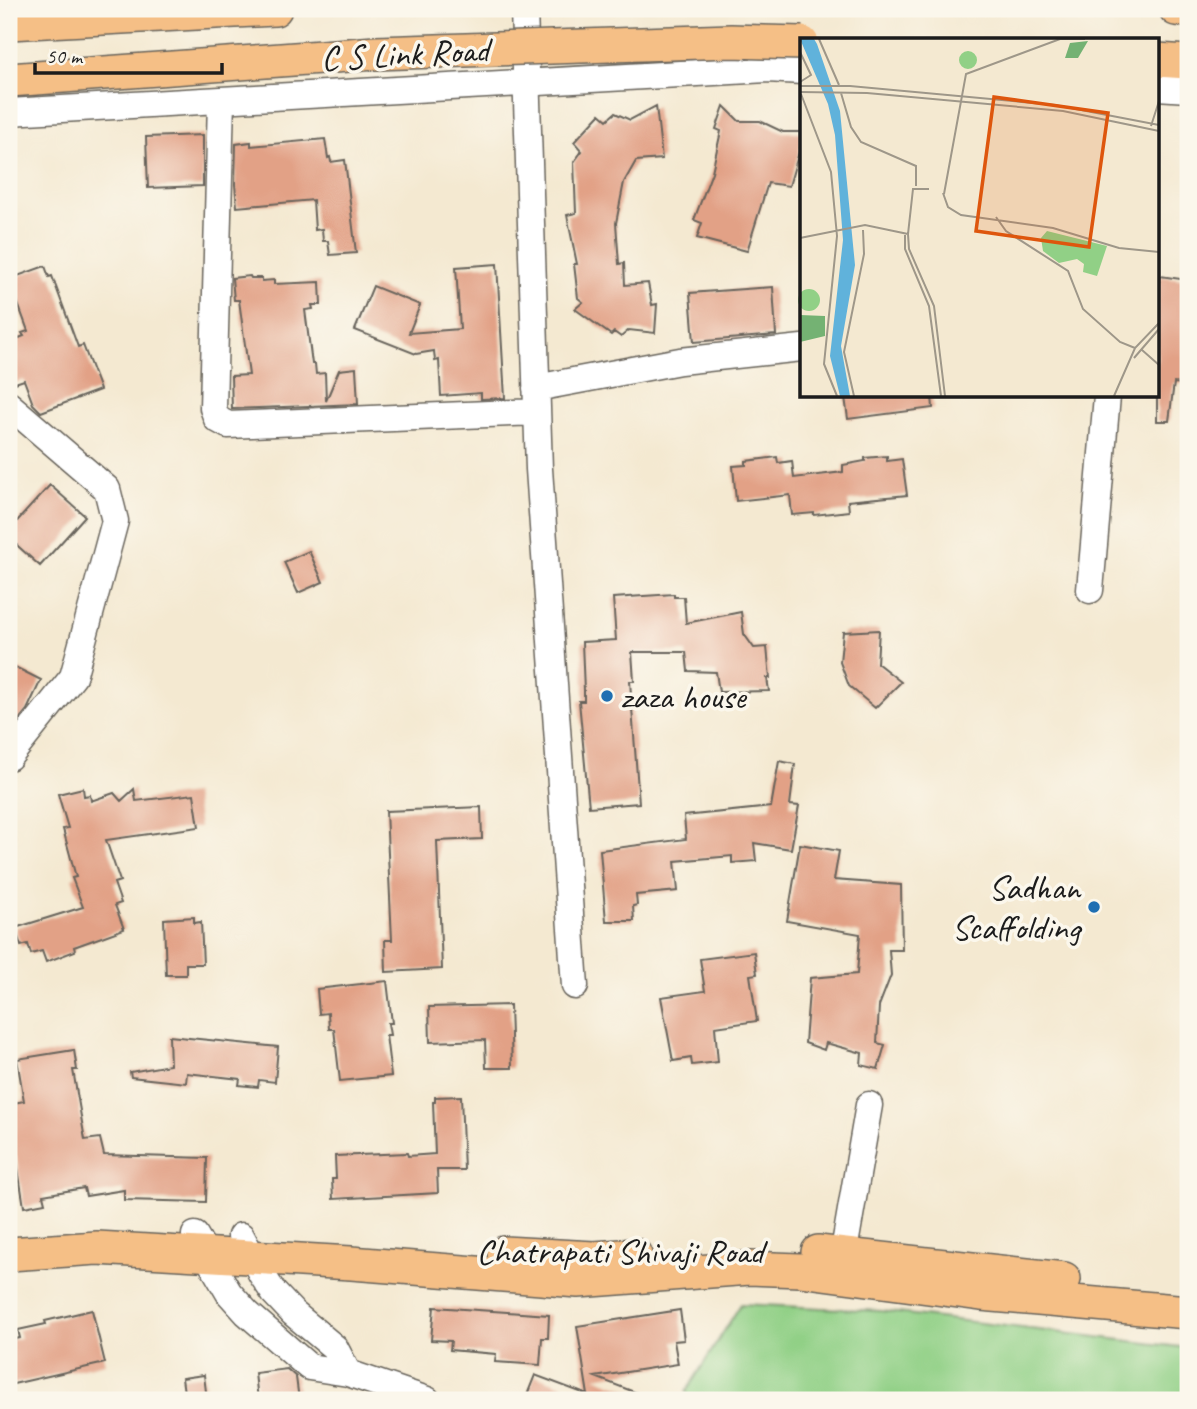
<svg xmlns="http://www.w3.org/2000/svg" width="1197" height="1409" font-family="Caveat,sans-serif">
  <style>
    .green { fill: #91d086; stroke: #567651; stroke-width: 2 }
    .building { fill: #e2a186 }
    .lines { fill: none; stroke-linecap: round; stroke-linejoin: round }
    .minor-casing { stroke: #68645b; stroke-width: 29 }
    .major-casing { stroke: #68645b; stroke-width: 36 }
    .minor { stroke: #fff; stroke-width: 26 }
    .major { stroke: #f5bf86; stroke-width: 33 }
    .major-bridge-casing { stroke: #68645b; stroke-width: 36; stroke-linecap: butt }
    .major-bridge { stroke: #f5bf86; stroke-width: 33 }
    .poi-dot { fill: #1f6fb2; stroke: #fbf7ec; stroke-width: 2.5 }
    .labels { text-anchor: middle; dominant-baseline: central; stroke-width: 7; stroke-linejoin: round; paint-order: stroke }
    .street-label { font-size: 35px; fill: #1c1c1c; stroke: #fbf7ec }
    .poi-label { font-size: 35px; fill: #1c1c1c; stroke: #fbf7ec; text-anchor: start }
    .inset-road { fill: none; stroke: #9e9789; stroke-width: 2 }
    .view { fill: #de560d; fill-opacity: 0.15; stroke: #de560d; stroke-width: 3.5 }
    .inset-edge { fill: none; stroke: #1c1c1c; stroke-width: 3.5 }
  </style>
  <rect width="100%" height="100%" fill="#fbf7ec"/>
  <filter id="ink" filterUnits="userSpaceOnUse"><feTurbulence type="fractalNoise" baseFrequency=".0143" numOctaves="2"/><feDisplacementMap in="SourceGraphic" scale="14" xChannelSelector="R" yChannelSelector="G"/><feConvolveMatrix kernelMatrix="1 2 1 2 8 2 1 2 1" color-interpolation-filters="sRGB"/></filter>
  <filter id="wash" filterUnits="userSpaceOnUse"><feTurbulence type="fractalNoise" baseFrequency=".00686" numOctaves="4" result="noise"/><feDisplacementMap in="SourceGraphic" scale="28" xChannelSelector="R" yChannelSelector="G"/><feGaussianBlur stdDeviation="1.57" result="paint"/><feColorMatrix in="noise" values="0 0 0 0 0 0 0 0 0 0 0 0 0 0 0 0 0 1.4 0 .05"/><feComposite in="paint" operator="in"/></filter>
  <g filter="url(#wash)">
    <rect width="100%" height="100%" fill="#f4e9d1"/>
    <path class="green" d="M741,1304L881,1311L1188,1348V1400H688L686,1392Z"/>
    <g id="blocks">
      <path class="building" d="M656,106L662,159L636,161L624,182L616,223L619,264L624,263L625,285L648,283L652,305L657,304L655,333L629,330L621,337L614,332L611,335L575,309L583,302L578,298L574,264H577L567,215L576,213L574,162L582,151L574,142L600,114L607,120L615,113L630,120Z
        M724,106L739,121H760L783,132H802V142L789,186L768,183L747,251L697,238L702,223L694,220L712,172L721,131L716,129Z
        M203,135V186L148,188L146,137Z
        M325,139L328,158L330,157L331,162L345,160L356,253L330,255L328,241H323L322,229L315,230L313,200L237,207L235,184L236,144L251,142V146Z
        M497,264L505,398L481,399V393L441,396L439,360L435,361L434,351L416,354L355,330L373,286L420,305L409,333L460,329L456,267Z
        M45,266L49,277L52,276L78,347L83,345L100,390L41,412L33,404L24,380L9,385V342L24,336L22,333L28,331L9,279Z
        M250,276L251,278H262V281L274,280V284L320,282L321,305H312L313,309L305,310L312,364H315L316,374L325,373L326,401L339,370L356,368L358,404L232,409L231,376L249,375L239,300H234L232,278Z
        M1160,276L1188,280V377L1185,376L1184,384L1174,383L1169,421H1157V299Z
        M773,287L776,335L694,342L690,293Z
        M859,396H932L933,408L848,419L845,397Z
        M887,456V461L902,459L907,495L848,501L849,511L814,515V513L792,515L790,495L736,501L733,466L746,465V461L777,457L778,463L792,461L794,478L843,472V465L865,461V458Z
        M50,485L85,516L40,566L9,538V530Z
        M309,551L323,582L298,593L284,562Z
        M674,594V597H684L686,623L741,612L744,634L754,648L767,647L770,678H767L769,691L719,692L716,672L688,671L686,652H632L634,681H630L639,803L589,807L579,701H584V691L582,642L616,640L613,598Z
        M879,630L877,663L901,682L875,708L849,686L840,662L843,632Z
        M9,664L41,680L27,710L9,732Z
        M779,761L795,764L790,805L799,806L791,849L754,843L756,861L732,863V856L675,861L678,891L636,895L637,905L633,906L634,921H606L600,850L686,839L684,816L771,807Z
        M83,788L84,796L90,795L91,801L114,793L121,801L134,789L136,801L194,794L199,827L106,840L120,881L114,883L121,903L115,905L124,929L74,947L75,951L46,962L42,951L31,954L28,944L21,946L15,928L83,907L72,878L76,877L63,829L68,828L58,794Z
        M481,807L482,839L437,841L442,969L386,972L385,940H392L386,811Z
        M800,844L839,851L834,880L901,885L902,950H889L891,975L879,1006L877,1043L885,1045L878,1069L861,1065L862,1053L826,1043L824,1050L805,1043L810,978L857,974L860,934L787,921Z
        M194,917V923L201,922L203,964H186V975H166L164,919Z
        M754,952L757,974L750,975L757,1021L715,1027L718,1062L692,1065L691,1058L673,1061L661,997L705,991L700,959Z
        M387,981L392,1023H388L390,1035H386L391,1076L340,1081L334,1029H329L328,1013L319,1014L317,989Z
        M510,1005L512,1068H486L485,1040L430,1042L429,1007Z
        M169,1036L278,1047L275,1082L259,1080L258,1087L239,1085L240,1079L187,1073L186,1083L131,1077L130,1072L170,1065Z
        M74,1050L77,1070H73L85,1140L100,1138L104,1155L207,1158L206,1202L124,1200V1190L86,1196L84,1188L43,1195L45,1203L24,1207L16,1156L9,1157V1104L24,1101L17,1059Z
        M461,1096L464,1170H437L438,1193L333,1199L332,1179H336L335,1156L407,1153L408,1156L435,1154L433,1102H435V1097Z
        M434,1307L549,1315L548,1338H542L540,1365L495,1362L496,1354L450,1350L451,1341L431,1340Z
        M92,1310L105,1363L9,1385V1340L20,1338L18,1330L46,1324L45,1321Z
        M680,1310L684,1340L674,1341L678,1364L595,1377L650,1398V1400H525L535,1375L588,1395L577,1326Z
        M287,1369L296,1377L299,1400H258L255,1373Z
        M204,1375L207,1400H185L182,1378Z"/>
    </g>
  </g>
  <g filter="url(#ink)">
    <use href="#blocks" fill-opacity="0" stroke="#68645b" stroke-width="2"/>
    <g class="lines">
      <g class="minor-casing">
        <path id="minor" d="M524,9L539,469L575,986
          M1157,87L1188,89
          M221,100L213,408L217,419L228,425L537,412
          M9,112L767,69L802,71
          M536,388L680,361L802,348
          M9,405L107,489L115,521L73,677L9,757
          M1090,590L1107,396
          M195,1235L229,1293L247,1313L309,1367L348,1373L427,1400
          M241,1236L262,1275L274,1293L293,1313L335,1348L348,1373
          M840,1274L869,1105"/>
      </g>
      <g class="major-casing">
        <path id="major" d="M1176,9L1188,10
          M9,23L275,9
          M1157,60L1188,62
          M818,1252L1064,1279
          M504,1253L594,1258L635,1255
          M9,1254L97,1248L351,1263L578,1281L750,1268L800,1270L981,1294L1188,1312"/>
      </g>
      <use href="#minor" class="minor"/>
      <use href="#major" class="major"/>
      <g class="major-bridge-casing">
        <path id="major-bridge" d="M9,80L376,53L731,41L802,43"/>
      </g>
      <use href="#major-bridge" class="major-bridge"/>
    </g>
  </g>
  <g class="poi-dot">
    <circle cx="607" cy="696" r="7"/>
    <circle cx="1094" cy="907" r="7"/>
  </g>
  <g class="labels">
    <g class="street-label">
      <text transform="translate(405 54) rotate(-3)">C S Link Road</text>
      <text x="620" y="1251">Chatrapati Shivaji Road</text>
    </g>
    <g class="poi-label">
      <text x="621" y="696">zaza house</text>
      <text x="1080" y="887" text-anchor="end">Sadhan<tspan x="1080" dy="40">Scaffolding</tspan></text>
    </g>
  </g>
  <g transform="translate(800 38)">
    <rect width="359" height="359" fill="#f4e9d1"/>
    <path d="M159 22a9 9 0 1 1 18 0a9 9 0 1 1-18 0ZM247,193L307,208L297,238L283,234L284,226L277,221L259,225L243,213L241,200ZM-2 262a11 11 0 1 1 22 0a11 11 0 1 1-22 0Z" fill="#91d086"/>
    <path d="M288,3L278,20H265L270,5ZM0,277L25,278V298L0,304Z" fill="#74b273"/>
    <path d="M0,1H14L17,6L40,73L55,227L41,308L50,358H40L30,318L43,202L35,97L28,66Z" fill="#60b2db"/>
    <path class="inset-road" d="M19,1L39,47M0,14L11,37L0,44M0,48H50L255,67L359,87M0,54L67,55L263,73L359,93M41,55L51,89L61,104L116,128V148M1,56L31,134L37,198L24,326L37,358M351,88L359,63M143,155L148,169L161,177L253,190L319,210L359,214M144,156L166,36L260,1H285M196,179L206,193L268,233L283,271L320,304L335,310M108,196L109,211L134,268L145,358M105,197V211L129,268L141,358M0,200L65,187L108,196L113,151H129M342,312L359,327M334,320L359,291M54,358L44,314L64,216L63,192M314,358L335,310L359,285"/>
    <path class="view" d="M194,59L308,75L289,209L176,193Z"/>
    <rect width="359" height="359" class="inset-edge"/>
  </g>
  <rect width="1197" height="1409" fill="none" stroke="#fbf7ec" stroke-width="35"/>
  <path d="M35 63v10h187v-10" fill="none" stroke="#1c1c1c" stroke-width="3.5"/>
  <text x="46" y="63" font-size="21" fill="#1c1c1c" stroke="#fbf7ec" stroke-width="5" paint-order="stroke">50 m</text>
</svg>
